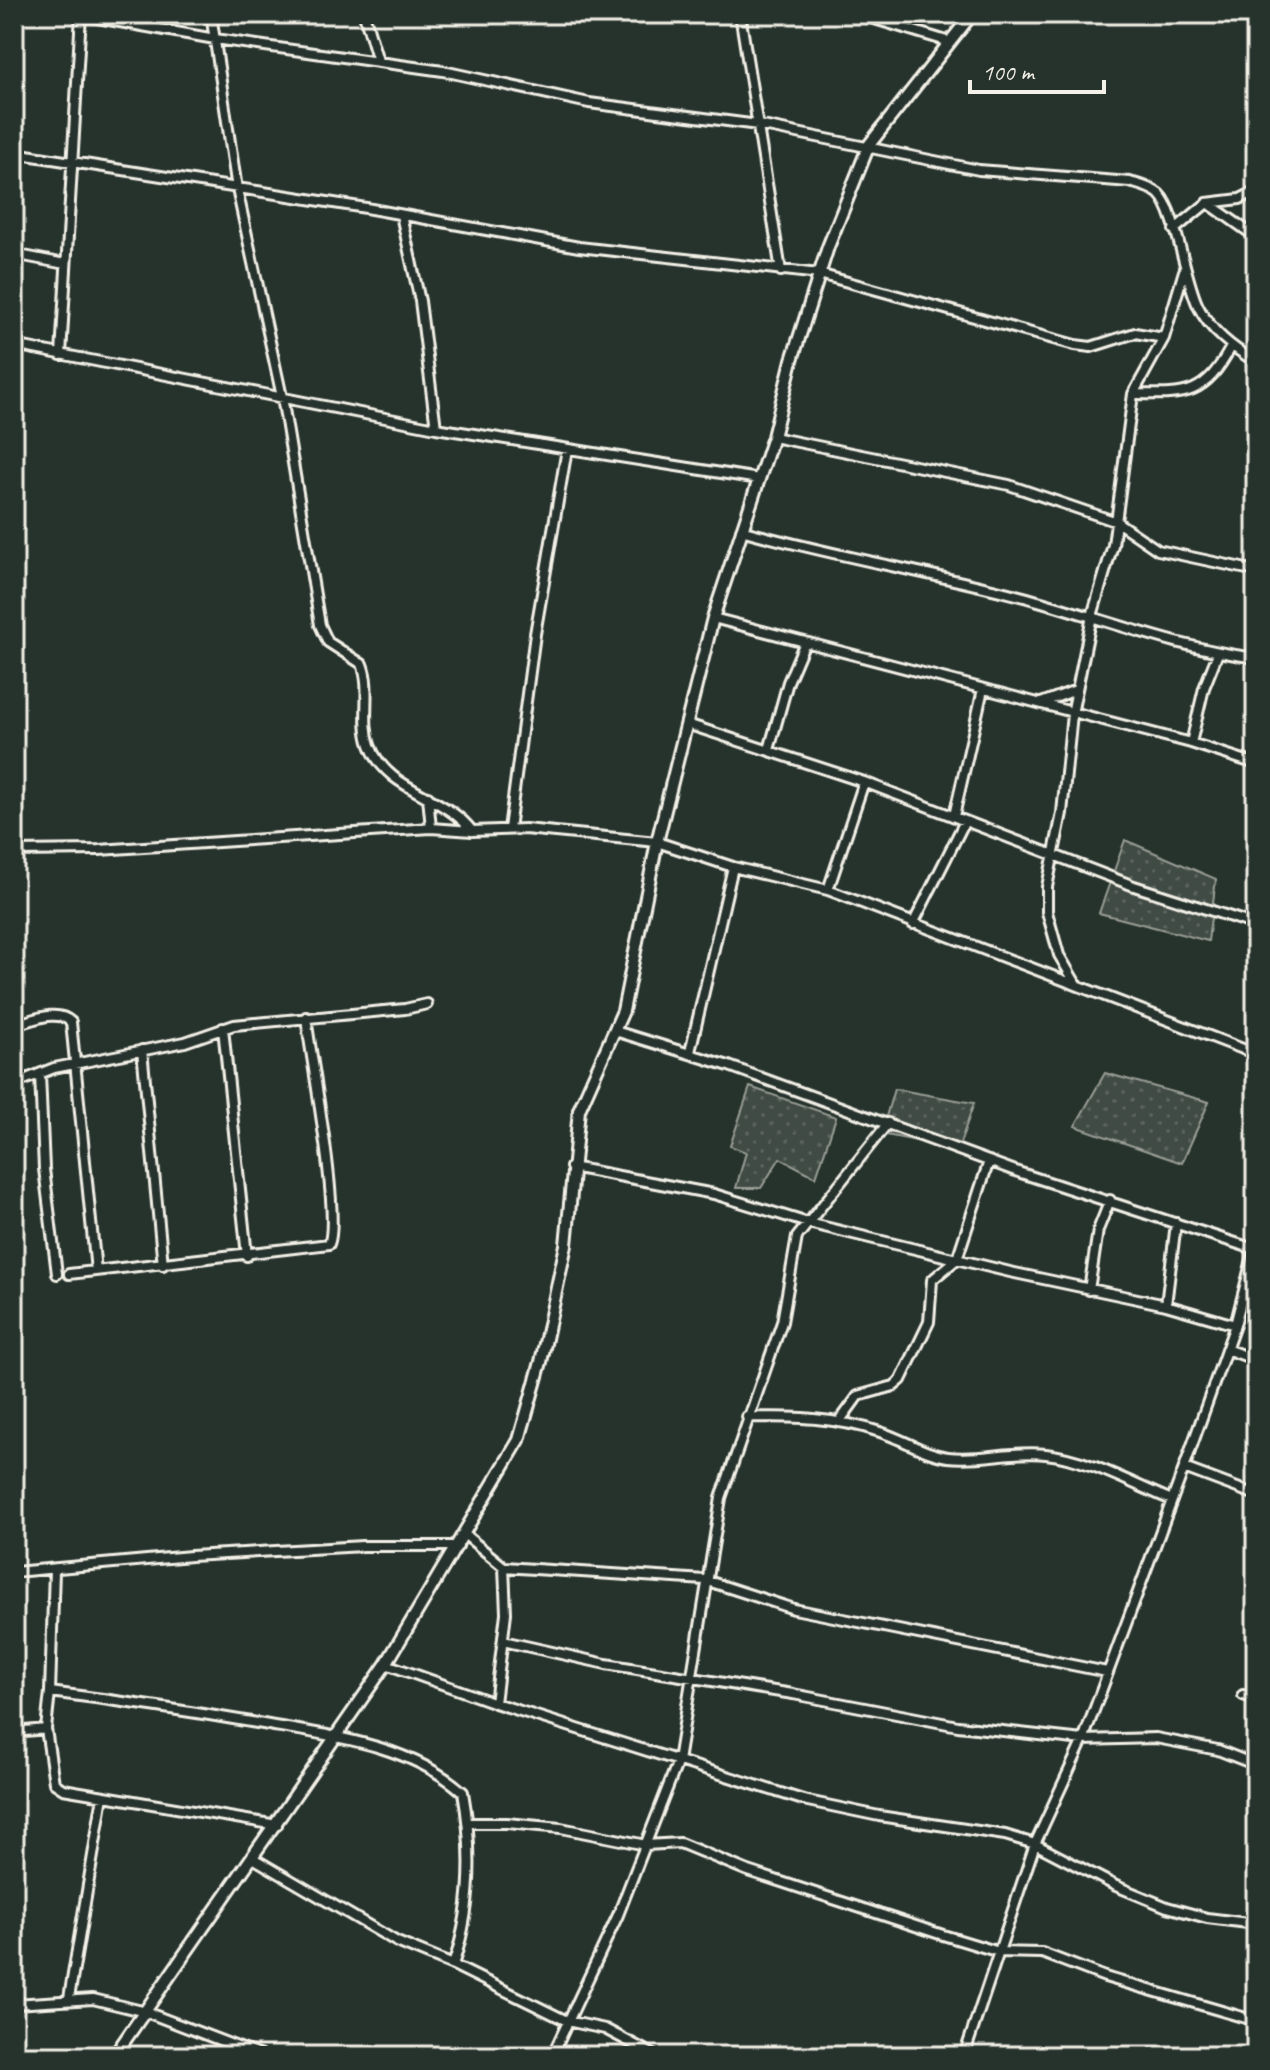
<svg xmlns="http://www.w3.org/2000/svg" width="1270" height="2070" font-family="Caveat,sans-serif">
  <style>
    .grass { fill: url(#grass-dots); stroke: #9a9e96; stroke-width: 2 }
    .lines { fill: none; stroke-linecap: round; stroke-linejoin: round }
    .minor-casing { stroke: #f4f1e8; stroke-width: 14 }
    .tertiary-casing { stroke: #f4f1e8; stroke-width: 16 }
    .minor { stroke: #26332d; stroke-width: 8 }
    .tertiary { stroke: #26332d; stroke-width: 10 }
  </style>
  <defs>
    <pattern id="grass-dots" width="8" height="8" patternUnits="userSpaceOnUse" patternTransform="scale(2)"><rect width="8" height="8" fill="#414b45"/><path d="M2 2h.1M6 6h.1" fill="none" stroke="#5d6560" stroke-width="1.8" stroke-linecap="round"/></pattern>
  </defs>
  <rect width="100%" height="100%" fill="#26332d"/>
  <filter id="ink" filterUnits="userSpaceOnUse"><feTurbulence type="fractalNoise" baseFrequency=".0125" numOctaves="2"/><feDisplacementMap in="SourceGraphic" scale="16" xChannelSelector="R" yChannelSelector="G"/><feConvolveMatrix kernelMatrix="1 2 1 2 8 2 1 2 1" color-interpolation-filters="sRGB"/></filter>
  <g filter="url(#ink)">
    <path class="grass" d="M1125,840L1216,879L1208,941L1099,913Z
      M1105,1073L1209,1102L1182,1163L1075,1126Z
      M750,1087L836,1117L816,1177L780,1158L761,1188H736L746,1152L730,1146Z
      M894,1089L974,1103L958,1149L881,1134Z"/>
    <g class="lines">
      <g class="minor-casing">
        <path id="minor" d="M75,14L215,39L443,71L589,103L758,125L979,170L1130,182C1140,185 1151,187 1159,194C1176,210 1185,280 1198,306C1210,331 1233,348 1256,362
          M211,14L237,189L282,397L320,625L328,642L362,664C372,689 361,719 370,745C387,792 444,794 472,831
          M364,14L378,61
          M740,14L781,271
          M858,14L950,42
          M14,153L366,208L579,247L819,274L1075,345L1091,347L1135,333L1164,338
          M1208,203L1256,237
          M401,215L420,301L436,428
          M1174,230L1207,203L1240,199L1256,191
          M14,254L65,264
          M14,345L436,428L759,479
          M61,355L81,14
          M1133,394C1186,395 1204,397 1231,347
          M773,437L1009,485L1117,522L1158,550L1256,571
          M741,530C833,556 928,572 1020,596C1099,617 1175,648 1256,658
          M713,618L1191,743L1256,764
          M1041,703L1076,690
          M687,724L864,782L1134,886L1256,925
          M1191,743L1204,688L1218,653
          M769,750L788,682L805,642
          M428,797L431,828
          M954,816L983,689
          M509,829L535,634L567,449
          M14,851L99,850L431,828L472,831L525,829L657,842L733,867L828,890L1256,1054
          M828,890L864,782
          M913,924L965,821
          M1076,984L1059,955L1047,912V887L1062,813L1072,714L1092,616L1113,545L1133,394L1164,338L1184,271
          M14,1025C31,1021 57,1008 71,1022L96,1271
          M223,1028L247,1256
          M615,1031L729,1066L1021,1173L1254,1249
          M142,1050L163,1265
          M690,1052L733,867
          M40,1074L44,1169L57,1274
          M14,1084L54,1068L185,1042L234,1025L405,1009L427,1004
          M571,1167L714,1194L808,1223L1010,1272L1166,1305L1235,1325
          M69,1274L329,1244C341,1216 311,1057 306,1017
          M1089,1290L1098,1230L1110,1200
          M1166,1305L1176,1223
          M1226,1349L1256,1360
          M747,1417C793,1417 835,1417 880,1432C903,1439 924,1454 948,1457C981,1461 1013,1450 1046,1454C1089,1459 1132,1484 1172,1500
          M839,1422L858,1396L894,1386L901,1380L929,1322L932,1280L957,1259L989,1161
          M1184,1468L1256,1495
          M464,1534L504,1567L506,1613L495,1703
          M504,1567L705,1580L794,1609L1107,1672
          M54,1570L50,1692L46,1729L54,1783L63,1789L277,1825
          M14,1572L191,1556L363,1546H458
          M503,1641L606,1664L793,1694L958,1726L1083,1740L1156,1738L1218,1750L1256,1765
          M386,1664L495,1703L803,1800L879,1816L1005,1835L1035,1844L1116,1886L1167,1907L1207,1918L1256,1924
          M50,1692C120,1701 188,1711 257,1723C326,1735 408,1743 463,1792C473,1849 472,1910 453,1965
          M1243,1695L1256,1699
          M14,1732L46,1729
          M468,1823H507L561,1828L646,1845L680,1843L748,1871L943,1935L999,1952L1042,1953L1105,1977L1256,2021
          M253,1858L397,1942L453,1965L567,2021L605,2029L656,2056
          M69,1998L103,1796
          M14,2004L93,1999L146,2012L261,2056
          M552,2056L618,1915L678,1761L721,1498L782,1322L797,1237L888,1123
          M964,2056L1035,1844L1083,1740L1184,1468L1235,1325L1256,1244"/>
      </g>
      <g class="tertiary-casing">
        <path id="tertiary" d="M114,2056L386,1664L519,1440L541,1362L566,1245L579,1110L623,1011L657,842L713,618L773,437L792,360L828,247L869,145L972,14"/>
      </g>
      <use href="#minor" class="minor"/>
      <use href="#tertiary" class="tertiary"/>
    </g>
  </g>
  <rect width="1270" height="2070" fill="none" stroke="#26332d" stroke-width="48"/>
  <rect x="24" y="24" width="1222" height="2022" fill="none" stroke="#f4f1e8" stroke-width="3" filter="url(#ink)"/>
  <path d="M970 80v12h134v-12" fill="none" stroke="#f4f1e8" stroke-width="4"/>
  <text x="982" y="80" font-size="24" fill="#f4f1e8" stroke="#26332d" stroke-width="6" paint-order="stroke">100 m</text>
</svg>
